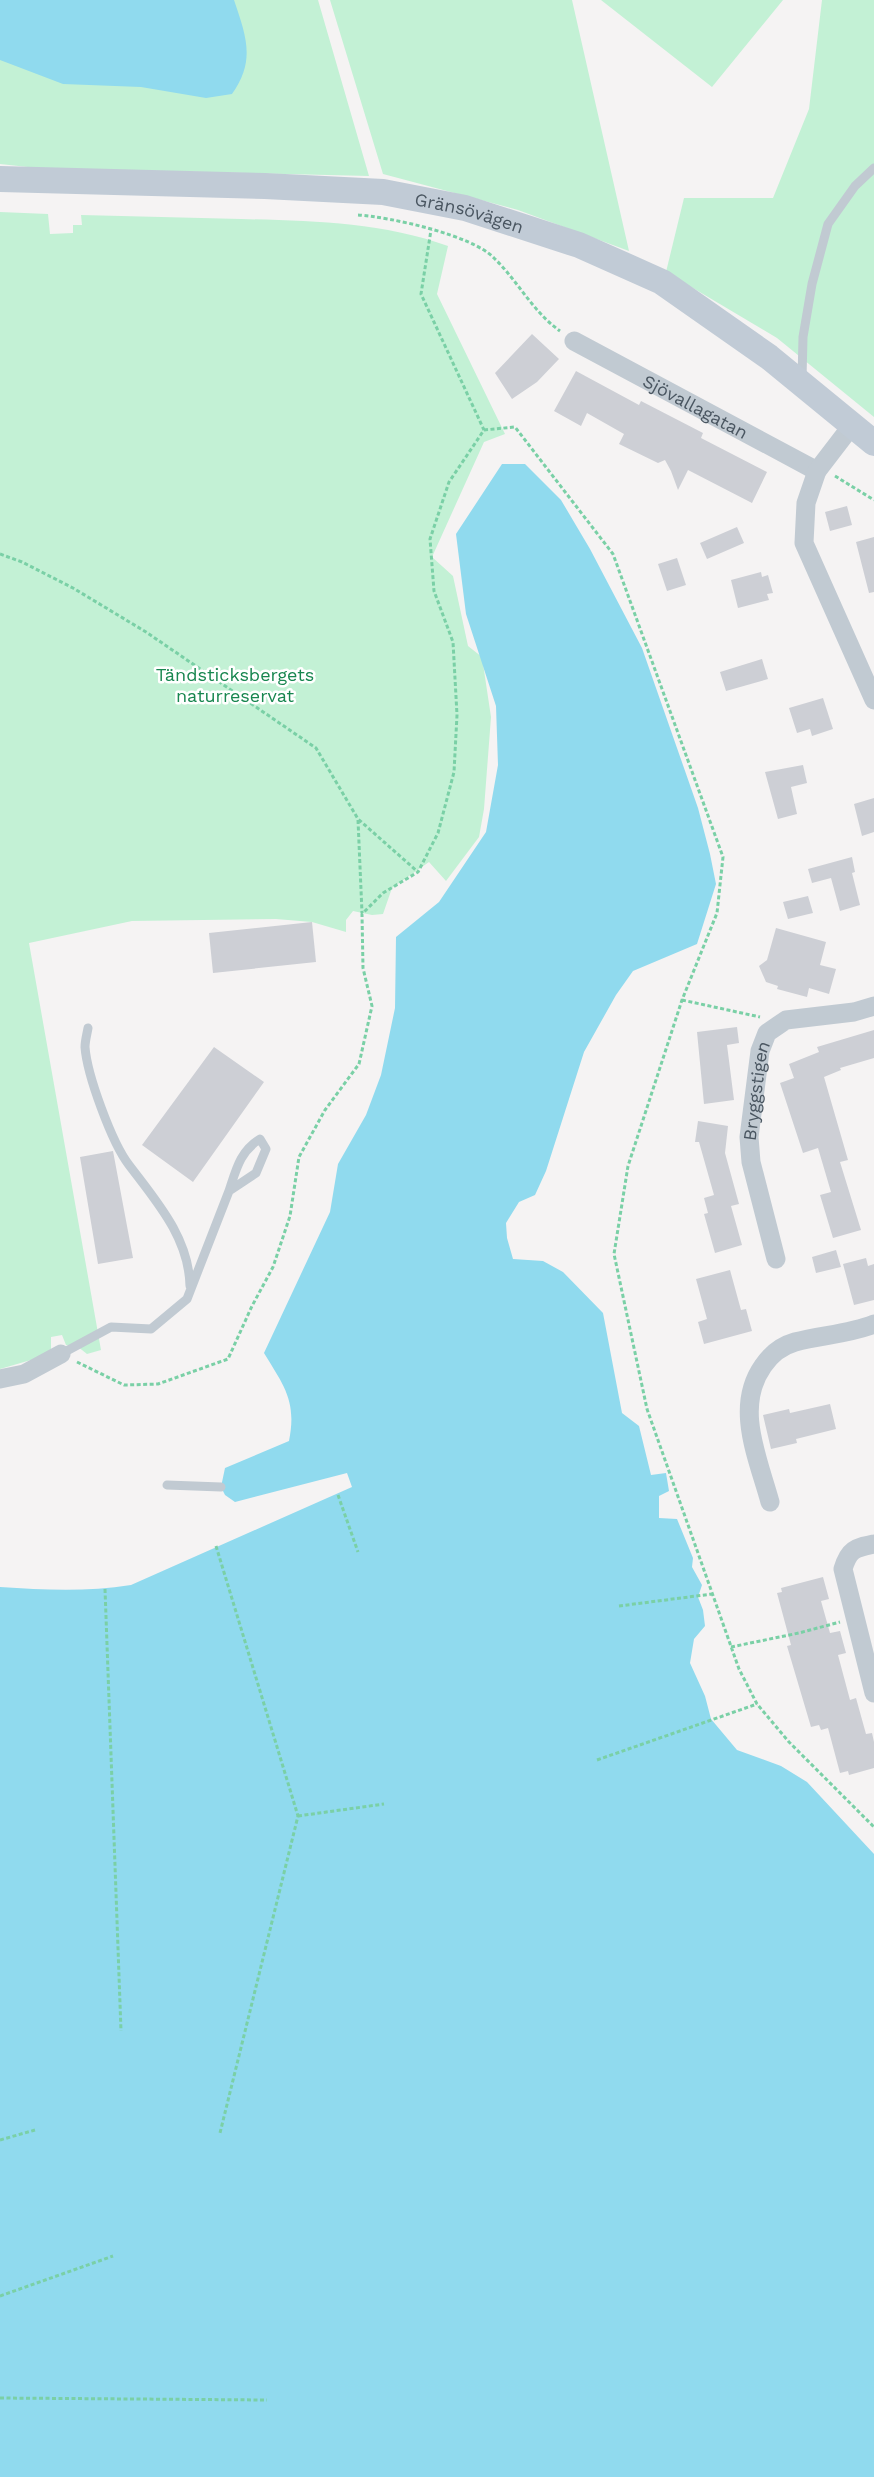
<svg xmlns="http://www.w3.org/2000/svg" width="874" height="2477" font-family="'Work Sans',sans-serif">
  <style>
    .green { fill: #c3f1d5 }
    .water { fill: #90daee }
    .building { fill: #cdcfd5 }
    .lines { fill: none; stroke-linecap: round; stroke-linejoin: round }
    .path { stroke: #7ad0a6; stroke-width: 3; stroke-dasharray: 4 2.5; stroke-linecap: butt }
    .lane { stroke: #c1cad2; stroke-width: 9 }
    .street { stroke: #c1cad2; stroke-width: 19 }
    .secondary { stroke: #c1cbd6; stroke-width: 26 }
    .labels { text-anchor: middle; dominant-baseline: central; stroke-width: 5; stroke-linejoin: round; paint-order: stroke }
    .street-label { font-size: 18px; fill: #4a5661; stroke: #fff }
    .park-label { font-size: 18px; fill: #17864f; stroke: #fff }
  </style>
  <rect width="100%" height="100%" fill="#f5f3f3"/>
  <path class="green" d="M0,0H318L369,176L37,168L0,164Z
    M330,0H572L629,251L518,210L383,174Z
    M601,0H783L712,87Z
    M822,0H874V417L777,338L666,272L684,198H773L809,109Z
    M0,212L48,214L50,234L73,233V225H82L81,215C135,216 188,218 241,219C312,221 380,222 448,246L437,294L505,434L484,442L432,557L453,576L468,646L482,657L491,717L484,809L479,837L446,881L429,862L392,888L383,914L372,915L353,911L346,920V932L312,922L276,919L132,921L29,943L101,1350L87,1354L77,1346L66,1345L62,1335L51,1337V1349L48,1355L0,1369Z"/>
  <path class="water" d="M0,0H234C246,36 256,60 232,94L206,98L141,87L63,84L0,60Z
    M502,464H525L561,500L590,549L642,648L698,808L710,854L716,884L697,944L633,971L616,995L584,1052L546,1171L535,1195L519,1202L506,1223L507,1238L513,1259L543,1261L563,1272L603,1313L622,1413L639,1426L651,1475L666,1473L669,1491L659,1496V1518L677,1519L693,1558L692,1567L702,1585L698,1597L703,1610L705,1626L694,1639L690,1663L705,1696L711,1719L737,1750L781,1766L807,1782L874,1854V2477H0V1587C45,1590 87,1592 131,1585L352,1487L347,1473L235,1502L225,1495L221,1487L225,1468L289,1441C297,1401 284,1386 264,1353L330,1212L338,1164L366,1115L381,1075L395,1008L396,937L439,902L486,832L498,765L496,706L466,614L456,534Z"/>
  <path class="building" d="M532,334L559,359L537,382L512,399L495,373Z
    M576,371L639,405L641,401L703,433L701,438L767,472L752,503L688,470L678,490L671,471L665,460L658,463L619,444L624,434L587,413L581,426L554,411Z
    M847,506L852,525L830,531L825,512Z
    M737,527L744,543L707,559L700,543Z
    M874,537V592L869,593L856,542Z
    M677,558L686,585L667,591L658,564Z
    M761,572L762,577L768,575L773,593L767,594L769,600L738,608L731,580Z
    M762,659L768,679L726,691L720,672Z
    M823,698L833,729L812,736L810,729L797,733L789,708Z
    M803,765L807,783L791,787L797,814L778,819L765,772Z
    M874,798V832L862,836L854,804Z
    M852,857L855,872L852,873L860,905L840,911L831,878L812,883L808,869Z
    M808,896L813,913L788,919L783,902Z
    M312,922L316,962L213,973L209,933Z
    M776,928L826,942L820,965L836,969L829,994L809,988L807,997L777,989L778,986L766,982L759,966L767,960Z
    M737,1027L739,1043L727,1045L734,1100L704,1104L697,1032Z
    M874,1030V1058L840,1068L841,1070L824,1077L848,1160L840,1162L861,1230L833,1238L820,1195L831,1192L818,1148L803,1153L780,1083L794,1078L789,1064L819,1052L817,1047Z
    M214,1047L264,1082L193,1182L142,1145Z
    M698,1121L728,1126L725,1153L739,1204L731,1206L742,1245L715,1253L704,1214L708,1213L704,1198L714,1195L699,1142H695Z
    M113,1151L133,1258L98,1264L80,1157Z
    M836,1250L841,1267L816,1273L812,1257Z
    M866,1258L868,1266L874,1264V1300L854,1305L843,1264Z
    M730,1270L741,1310L746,1309L752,1331L704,1344L698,1322L707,1319L696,1279Z
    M830,1404L836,1429L796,1439L797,1443L771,1449L763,1415L789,1409L790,1413Z
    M823,1577L829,1599L821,1601L830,1633L840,1631L846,1653L838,1655L850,1700L856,1698L866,1734L872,1733L874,1742V1768L849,1775L848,1771L840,1773L828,1728L821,1730L819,1725L811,1727L787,1646L791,1645L777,1593L782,1592L781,1588Z"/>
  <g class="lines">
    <path class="path" d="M358,215C390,217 472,235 494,258C518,281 532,311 560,331
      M484,430L515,427L613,554L723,857L717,913L682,1000L628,1166L614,1254L647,1409L739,1669L757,1704L789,1742L874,1827
      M835,476L874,500
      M0,554L22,562L73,588L146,632L316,748L358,819L418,872
      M358,820L362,913
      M682,1000L760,1017
      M77,1362L124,1385L158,1384L228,1359L252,1306L273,1267L290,1216L299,1157L325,1110L359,1064L372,1006L363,968L362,914L383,893L418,872L438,833L454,772L457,715L453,642L434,591L430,539L449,482L484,430L421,294L431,230
      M338,1495L358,1552
      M216,1546L298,1816L220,2133
      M105,1589L121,2031
      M619,1606L712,1594
      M731,1647L799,1633L840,1622
      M597,1760L757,1704
      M298,1816L384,1804
      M0,2140L35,2130
      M0,2296L113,2256
      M0,2398L267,2400"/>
    <path class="lane" d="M802,379L803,337L812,284L828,224L855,186L874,168
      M88,1028C87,1034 85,1041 85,1047C87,1075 112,1143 129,1165C157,1202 189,1238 190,1286
      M61,1354L111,1327L151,1329L187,1299L229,1191L256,1173L266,1149L260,1139C240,1151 236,1170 229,1191
      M167,1485L221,1487"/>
    <g class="street">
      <path id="s1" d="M574,341L817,471"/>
      <path d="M853,424L817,471L806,503L804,543L874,700"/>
      <path id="s2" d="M776,1259L751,1162L749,1137L760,1051L767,1033L786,1020L854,1012L874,1006"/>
      <path d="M0,1379L24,1374L61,1354"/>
      <path d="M770,1502C758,1458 734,1407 763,1366C771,1354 781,1346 795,1342C821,1335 849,1334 874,1324"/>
      <path d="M874,1544C855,1548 849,1549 843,1569L874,1693"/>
    </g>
    <path class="secondary" id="s3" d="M0,179L265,186L383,192L465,208L579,245L662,282L769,357L874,443"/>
  </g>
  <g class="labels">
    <g class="street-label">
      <text stroke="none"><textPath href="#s3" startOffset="472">Gränsövägen</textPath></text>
      <text stroke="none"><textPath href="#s1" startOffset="138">Sjövallagatan</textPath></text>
      <text stroke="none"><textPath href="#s2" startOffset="172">Bryggstigen</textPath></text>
    </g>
    <g class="park-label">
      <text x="235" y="674">Tändsticksbergets<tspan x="235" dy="21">naturreservat</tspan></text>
    </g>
  </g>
</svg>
